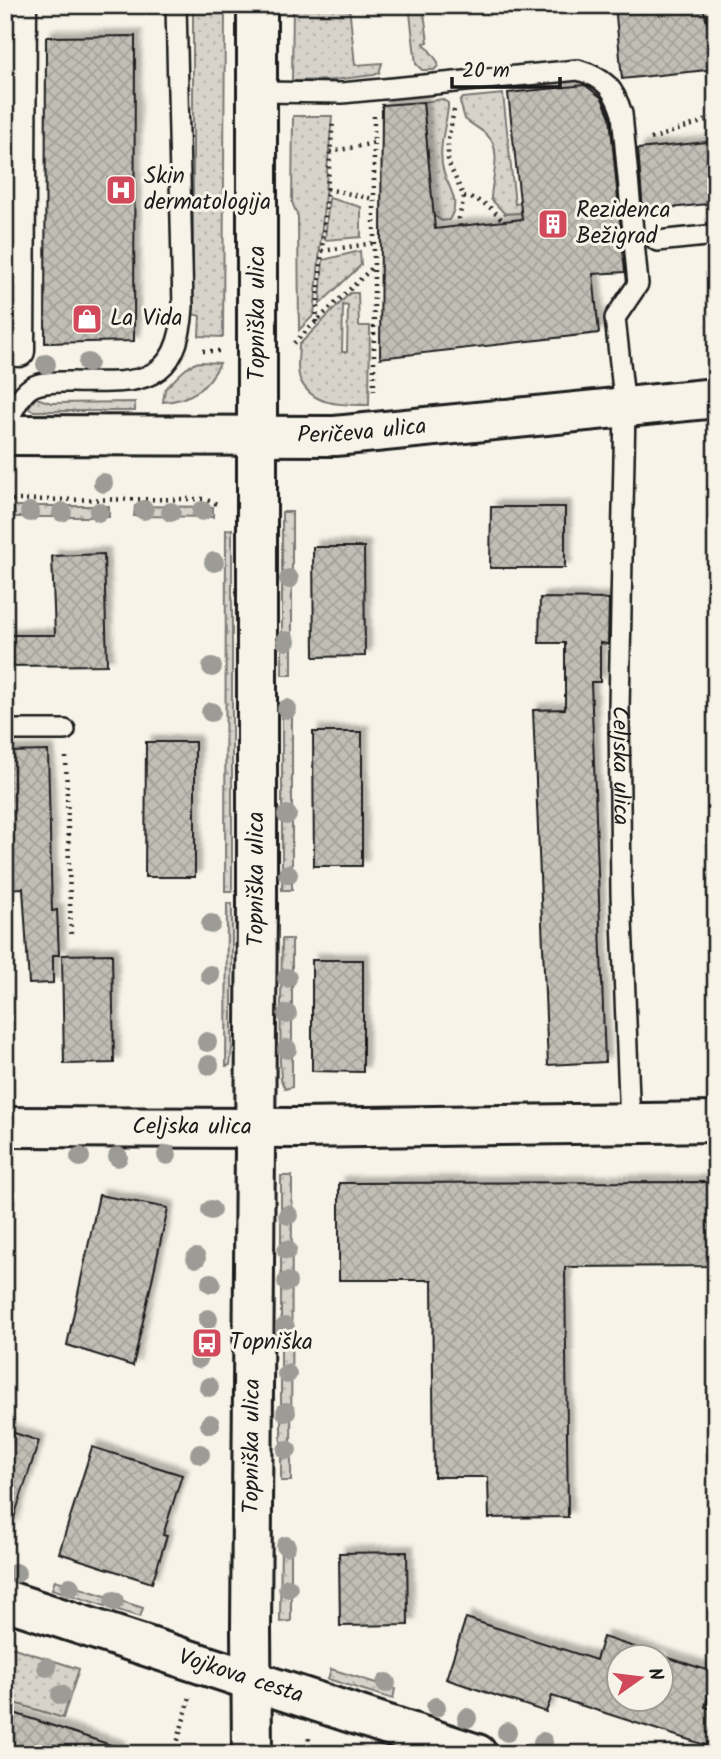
<svg xmlns="http://www.w3.org/2000/svg" width="721" height="1759" font-family="Kalam,sans-serif">
  <style>
    .grass { fill: url(#grass-dots); stroke: #7a7874; stroke-width: 2; fill-rule: evenodd }
    .building { fill: url(#building-cross-hatch); stroke: #1c1c1c; stroke-width: 2; fill-rule: evenodd; filter: url(#shadow) }
    .lines { fill: none; stroke-linecap: round; stroke-linejoin: round }
    .service-casing { stroke: #1c1c1c; stroke-width: 24 }
    .pedestrian-casing { stroke: #1c1c1c; stroke-width: 35 }
    .minor-casing { stroke: #1c1c1c; stroke-width: 44 }
    .tertiary-casing { stroke: #1c1c1c; stroke-width: 44 }
    .secondary-casing { stroke: #1c1c1c; stroke-width: 44 }
    .path { stroke: #1c1c1c; stroke-width: 4.5; stroke-dasharray: 2 5; stroke-linecap: butt }
    .service { stroke: #f7f3e8; stroke-width: 19 }
    .pedestrian { stroke: #f7f3e8; stroke-width: 30 }
    .minor { stroke: #f7f3e8; stroke-width: 38 }
    .tertiary { stroke: #f7f3e8; stroke-width: 38 }
    .secondary { stroke: #f7f3e8; stroke-width: 38 }
    .tree { fill: #9d9b95 }
    .labels { text-anchor: middle; dominant-baseline: central; stroke-width: 6; stroke-linejoin: round; paint-order: stroke }
    .poi-label { font-size: 23px; fill: #1c1c1c; stroke: #f7f3e8; text-anchor: start }
    .street-label { font-size: 23px; fill: #1c1c1c; stroke: #f7f3e8 }
  </style>
  <defs>
    <pattern id="grass-dots" width="8" height="8" patternUnits="userSpaceOnUse" patternTransform="scale(1.75)"><rect width="8" height="8" fill="#d7d3cb"/><path d="M2 2h.1M6 6h.1" fill="none" stroke="#b8b5ae" stroke-width="1.8" stroke-linecap="round"/></pattern>
    <pattern id="building-cross-hatch" width="8" height="8" patternUnits="userSpaceOnUse" patternTransform="scale(1.75)"><rect width="8" height="8" fill="#c0beb5"/><path d="M0 0l8 8M0 8l8-8" fill="none" stroke="#a4a39b"/></pattern>
    <filter id="shadow"><feDropShadow dx="6" dy="-6" stdDeviation="2" flood-color="#0004"/></filter>
  </defs>
  <rect width="100%" height="100%" fill="#f7f3e8"/>
  <filter id="ink" filterUnits="userSpaceOnUse"><feTurbulence type="fractalNoise" baseFrequency=".0143" numOctaves="2"/><feDisplacementMap in="SourceGraphic" scale="14" xChannelSelector="R" yChannelSelector="G"/><feConvolveMatrix kernelMatrix="1 2 1 2 8 2 1 2 1" color-interpolation-filters="sRGB"/></filter>
  <g filter="url(#ink)">
    <path class="grass" d="M193,5H225L223,337L199,336L200,316L193,314Z
      M293,5H349L355,65L382,63L379,73L374,75L333,80L292,81Z
      M409,5H423L428,42L424,43L438,62V66L434,70H422L416,64Z
      M503,94L515,204L521,203V213L505,214L491,199C491,181 503,151 488,136C482,130 472,125 465,119L460,102L463,98Z
      M442,99L448,103V108C445,130 437,151 444,173C450,190 461,202 449,220L442,221L433,215L423,102Z
      M293,116H332L314,315L299,330L298,217L292,202Z
      M329,198L361,207V237L325,240Z
      M360,251L361,265L320,304L323,260Z
      M350,293H358L359,326H370L369,405C344,405 312,407 300,379C296,369 299,355 299,345ZM343,305L348,306L347,352H342Z
      M200,362L220,363C208,388 191,400 163,402L165,389C175,380 187,364 200,362Z
      M36,398L52,403L135,402V411H33L28,408Z
      M14,506H109V517H15Z
      M135,506L213,507V517L134,516Z
      M282,512H292V675H282Z
      M232,529V891H225L226,530Z
      M282,703H292V890H282Z
      M227,903L232,904V1048L230,1065L226,1066Z
      M282,939H292V1087L285,1089L281,1080L280,1061Z
      M281,1176H292L291,1481H281Z
      M281,1539H291V1621L280,1622Z
      M55,1580L143,1608L140,1617L52,1589Z
      M5,1645L79,1669L63,1718L5,1700Z
      M331,1669L395,1689L393,1699L328,1679Z"/>
    <path class="building" d="M615,5H702L716,51V69L622,79Z
      M135,36L134,341L45,343L46,37Z
      M585,85L602,98L610,117L625,272L593,274L599,333L380,358L382,105L423,102L435,229L522,219L508,93Z
      M716,141V203L643,211L638,149Z
      M491,507H565V568H490Z
      M313,547H364L365,656L314,657Z
      M104,554L107,665L5,666V635H55L52,556Z
      M540,598L609,599L608,644L600,643V682H591L605,1062L548,1065L533,710L565,709V643H539Z
      M313,732H362V866H314Z
      M146,742H195V877H145Z
      M48,751L52,911L57,910L59,955H53V983L29,984L23,888L5,889V752Z
      M112,954L114,1063L64,1064L62,955Z
      M312,960H363V1072L312,1071Z
      M716,1182V1266L565,1267L568,1517L489,1518L488,1477H434L432,1280H339V1183Z
      M99,1195L168,1208L133,1366L67,1345Z
      M5,1430L39,1441L11,1526L5,1525Z
      M92,1447L182,1475L163,1535L167,1536L152,1583L59,1553Z
      M407,1552L408,1625L340,1626L339,1553Z
      M466,1618L596,1660L603,1637L716,1673L705,1707L716,1710V1725L708,1746L552,1696L546,1712L446,1679ZM620,1657H662V1699H620Z
      M5,1710L120,1748L119,1754H5Z"/>
    <g class="lines">
      <g class="service-casing">
        <g id="service">
          <path id="s1" d="M257,92L342,93L578,70C605,78 614,88 622,114L638,284L615,318L625,408L619,709L621,894L630,1124"/>
          <path d="M657,241L716,235"/>
          <path d="M5,425C13,412 20,392 34,386C46,381 60,382 72,382C137,383 178,387 183,307L176,5"/>
          <path d="M5,730H65"/>
        </g>
      </g>
      <g class="pedestrian-casing">
        <path id="pedestrian" d="M19,351L21,5"/>
      </g>
      <g class="minor-casing">
        <g id="minor">
          <path id="s2" d="M5,435L335,436L716,398"/>
          <path id="s3" d="M5,1127L298,1128L716,1122"/>
        </g>
      </g>
      <g class="tertiary-casing">
        <g id="tertiary">
          <path id="s4" d="M5,1600L477,1754"/>
        </g>
      </g>
      <g class="secondary-casing">
        <g id="secondary">
          <path id="s5" d="M252,1754L251,1628L257,906V5"/>
        </g>
      </g>
      <path class="path" d="M454,110L448,140V162L464,197L459,218L460,226
        M374,116V394
        M651,139L716,117
        M330,152L374,143
        M327,189L374,199
        M464,197C480,199 493,207 503,222
        M322,251L374,243
        M316,322L333,120
        M294,343L373,267
        M203,351H222
        M5,500L204,499L217,504
        M66,757L71,938
        M174,1754L190,1697
        M308,1754L309,1737"/>
      <use href="#service" class="service"/>
      <use href="#pedestrian" class="pedestrian"/>
      <use href="#minor" class="minor"/>
      <use href="#tertiary" class="tertiary"/>
      <use href="#secondary" class="secondary"/>
    </g>
    <g class="tree">
      <circle cx="88" cy="363" r="10"/>
      <circle cx="46" cy="364" r="10"/>
      <circle cx="103" cy="483" r="10"/>
      <circle cx="144" cy="510" r="10"/>
      <circle cx="202" cy="511" r="10"/>
      <circle cx="30" cy="512" r="10"/>
      <circle cx="62" cy="512" r="10"/>
      <circle cx="99" cy="512" r="10"/>
      <circle cx="171" cy="512" r="10"/>
      <circle cx="214" cy="562" r="10"/>
      <circle cx="289" cy="579" r="10"/>
      <circle cx="286" cy="641" r="10"/>
      <circle cx="212" cy="667" r="10"/>
      <circle cx="287" cy="709" r="10"/>
      <circle cx="211" cy="712" r="10"/>
      <circle cx="287" cy="815" r="10"/>
      <circle cx="288" cy="874" r="10"/>
      <circle cx="211" cy="924" r="10"/>
      <circle cx="210" cy="975" r="10"/>
      <circle cx="287" cy="978" r="10"/>
      <circle cx="287" cy="1014" r="10"/>
      <circle cx="207" cy="1042" r="10"/>
      <circle cx="287" cy="1049" r="10"/>
      <circle cx="209" cy="1065" r="10"/>
      <circle cx="167" cy="1155" r="10"/>
      <circle cx="80" cy="1157" r="10"/>
      <circle cx="118" cy="1157" r="10"/>
      <circle cx="211" cy="1210" r="10"/>
      <circle cx="288" cy="1215" r="10"/>
      <circle cx="287" cy="1250" r="10"/>
      <circle cx="196" cy="1258" r="10"/>
      <circle cx="287" cy="1282" r="10"/>
      <circle cx="211" cy="1283" r="10"/>
      <circle cx="208" cy="1319" r="10"/>
      <circle cx="285" cy="1327" r="10"/>
      <circle cx="198" cy="1359" r="10"/>
      <circle cx="287" cy="1374" r="10"/>
      <circle cx="209" cy="1387" r="10"/>
      <circle cx="286" cy="1412" r="10"/>
      <circle cx="210" cy="1424" r="10"/>
      <circle cx="287" cy="1450" r="10"/>
      <circle cx="200" cy="1454" r="10"/>
      <circle cx="286" cy="1546" r="10"/>
      <circle cx="16" cy="1573" r="10"/>
      <circle cx="70" cy="1587" r="10"/>
      <circle cx="288" cy="1588" r="10"/>
      <circle cx="114" cy="1601" r="10"/>
      <circle cx="47" cy="1667" r="10"/>
      <circle cx="386" cy="1683" r="10"/>
      <circle cx="61" cy="1695" r="10"/>
      <circle cx="436" cy="1707" r="10"/>
      <circle cx="467" cy="1718" r="10"/>
      <circle cx="507" cy="1732" r="10"/>
      <circle cx="543" cy="1742" r="10"/>
    </g>
  </g>
  <defs>
    <g id="hospital-square" transform="scale(1.575)"><rect x="-9" y="-9" width="18" height="18" rx="4" fill="#d1495b" stroke="#f7f3e8"/><path d="M-5-5h3v3.5h4V-5h3V5h-3V1.5h-4V5h-3Z" fill="#fff"/></g>
    <g id="building-square" transform="scale(1.575)"><rect x="-9" y="-9" width="18" height="18" rx="4" fill="#d1495b" stroke="#f7f3e8"/><path d="M-4-6H4V6H1V3H-1V6H-4ZM-2.5-4.3h1.7v1.8h-1.7ZM.8-4.3h1.7v1.8H.8ZM-2.5-1h1.7V.8h-1.7ZM.8-1h1.7V.8H.8Z" fill="#fff"/></g>
    <g id="shop-square" transform="scale(1.575)"><rect x="-9" y="-9" width="18" height="18" rx="4" fill="#d1495b" stroke="#f7f3e8"/><path d="M-5-2.5h2.3a2.7 3.5 0 0 1 5.4 0H5L5.5 6h-11ZM-1.5-2.5h3a1.5 2.3 0 0 0-3 0Z" fill="#fff"/></g>
    <g id="bus-square" transform="scale(1.575)"><rect x="-9" y="-9" width="18" height="18" rx="4" fill="#d1495b" stroke="#f7f3e8"/><path d="M-5-6H5V4H4V6H2V4H-2V6H-4V4H-5ZM-3.5-4V0h7V-4ZM-3.5 1.2v1.5H-2V1.2ZM2 1.2v1.5H3.5V1.2Z" fill="#fff"/></g>
  </defs>
  <g fill-rule="evenodd">
    <use href="#hospital-square" x="121" y="190"/>
    <use href="#building-square" x="553" y="224"/>
    <use href="#shop-square" x="87" y="319"/>
    <use href="#bus-square" x="207" y="1343"/>
  </g>
  <g class="labels">
    <g class="poi-label">
      <text x="144" y="177">Skin<tspan x="144" dy="26">dermatologija</tspan></text>
      <text x="576" y="211">Rezidenca<tspan x="576" dy="26">Bežigrad</tspan></text>
      <text x="110" y="319">La Vida</text>
      <text x="230" y="1343">Topniška</text>
    </g>
    <g class="street-label">
      <text transform="translate(258 313) rotate(-90)">Topniška ulica</text>
      <text stroke="none"><textPath href="#s2" startOffset="357">Peričeva ulica</textPath></text>
      <text stroke="none"><textPath href="#s1" startOffset="1048">Celjska ulica</textPath></text>
      <text stroke="none"><textPath href="#s5" startOffset="875">Topniška ulica</textPath></text>
      <text stroke="none"><textPath href="#s3" startOffset="187">Celjska ulica</textPath></text>
      <text stroke="none"><textPath href="#s5" startOffset="308">Topniška ulica</textPath></text>
      <text stroke="none"><textPath href="#s4" startOffset="248">Vojkova cesta</textPath></text>
    </g>
  </g>
  <rect width="721" height="1759" fill="none" stroke="#f7f3e8" stroke-width="28"/>
  <rect x="14" y="14" width="693" height="1731" fill="none" stroke="#1c1c1c" stroke-width="2.5" filter="url(#ink)"/>
  <g transform="translate(640 1678) rotate(76)"><circle r="33" fill="#f7f3e8" stroke="#9f9d96" stroke-width="2"/>
  <path d="M0-5L12 26L0 18L-12 26Z" fill="#d1495b"/>
  <text y="-10" font-size="19" font-weight="bold" text-anchor="middle" fill="#1c1c1c">N</text>
  </g>
  <path d="M452 77v10h108v-10" fill="none" stroke="#1c1c1c" stroke-width="3.5"/>
  <text x="462" y="77" font-size="21" fill="#1c1c1c" stroke="#f7f3e8" stroke-width="5" paint-order="stroke">20 m</text>
</svg>
